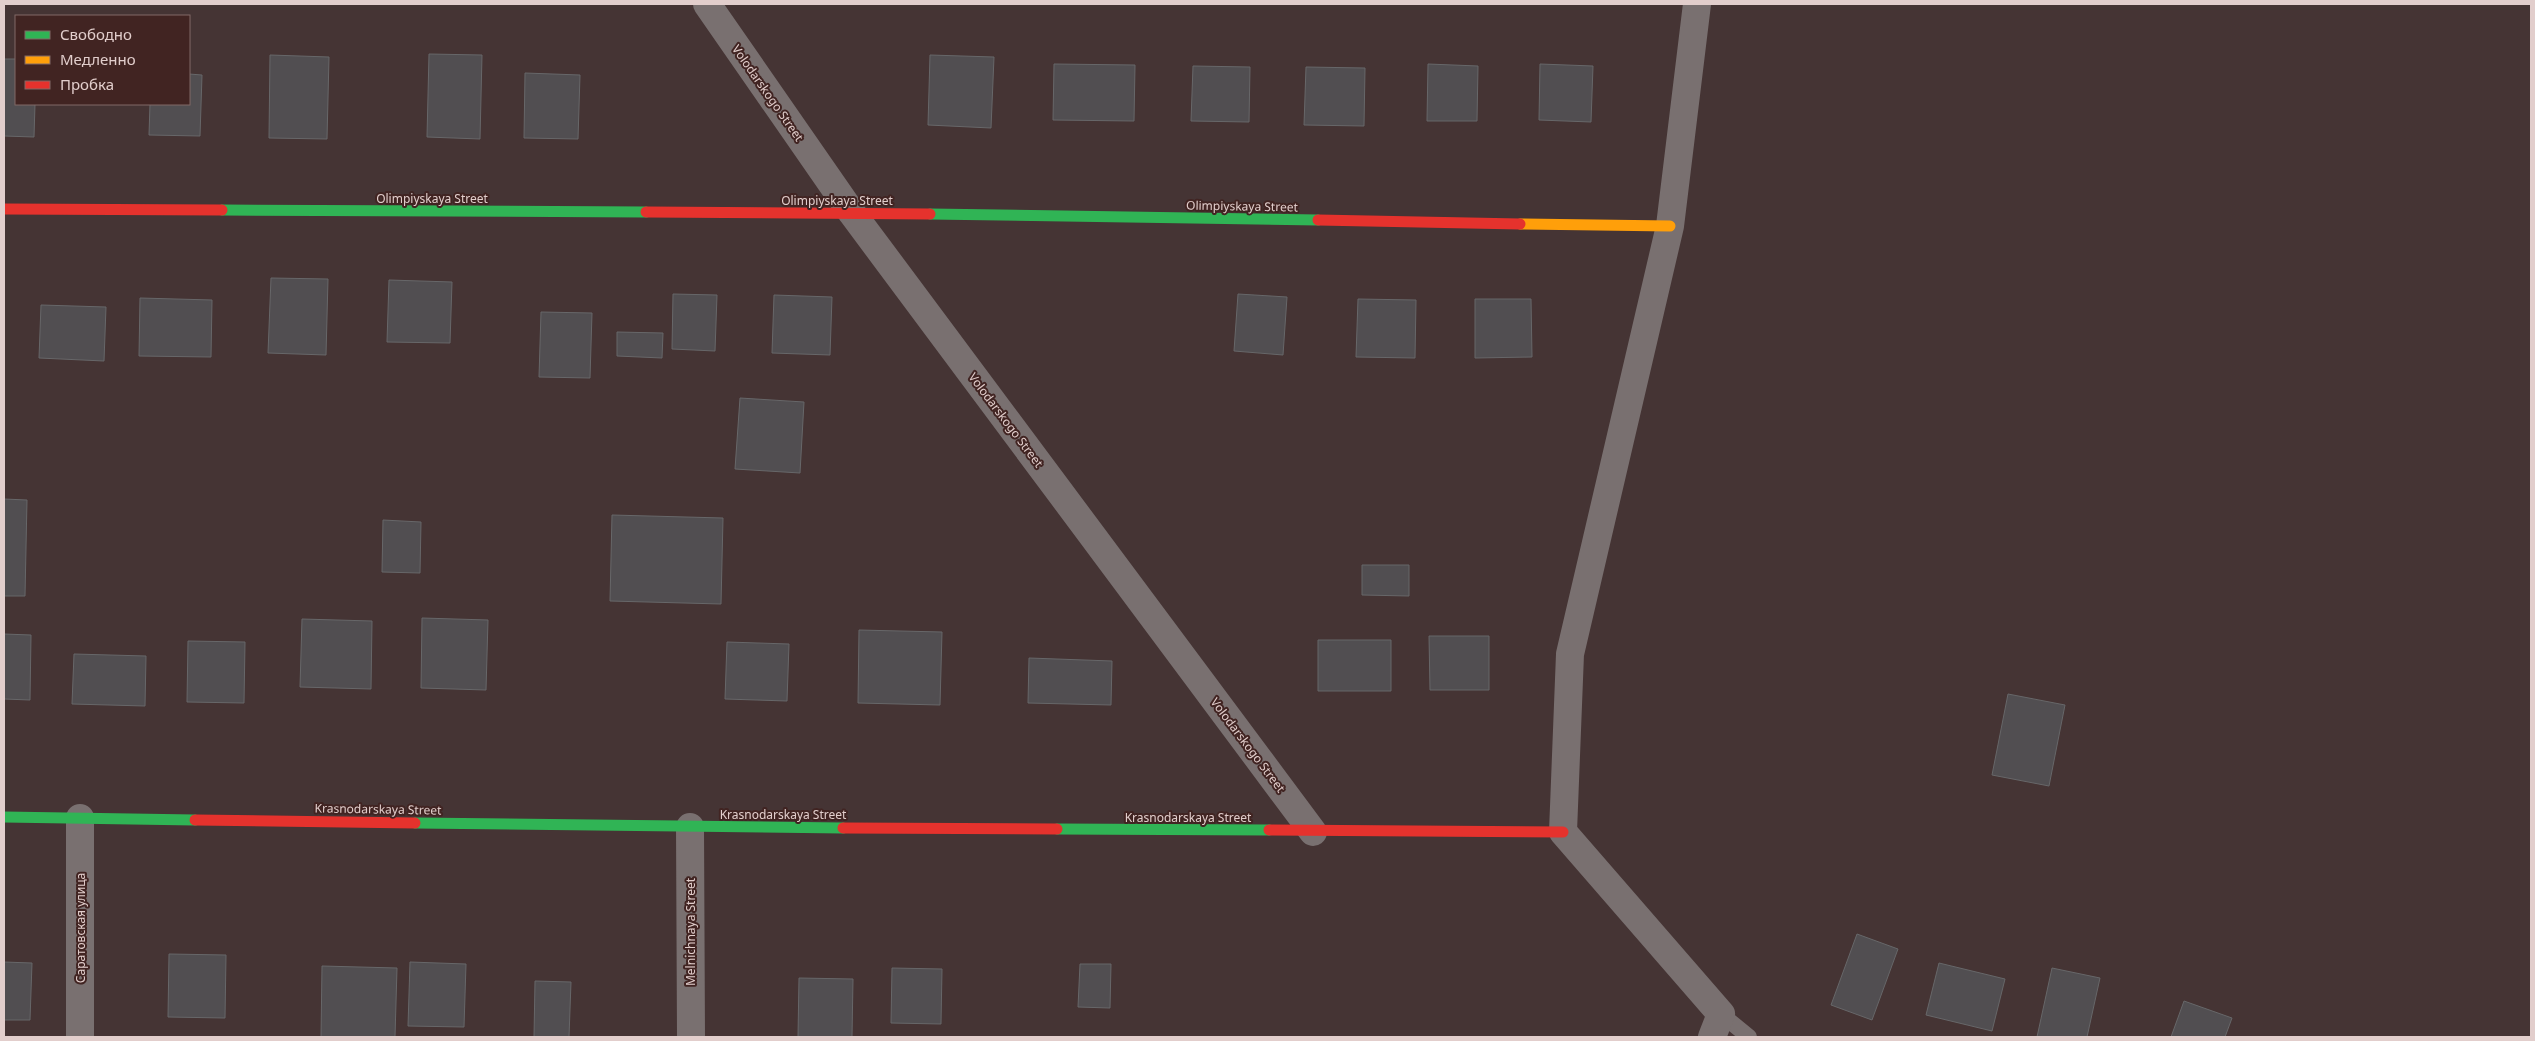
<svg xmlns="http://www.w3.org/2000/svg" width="2535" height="1041" font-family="'Noto Sans',sans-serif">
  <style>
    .building { fill: #514e51; stroke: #676769 }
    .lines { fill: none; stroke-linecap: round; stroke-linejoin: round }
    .lane { stroke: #797070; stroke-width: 16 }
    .street { stroke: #797070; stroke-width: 28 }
    .fast { stroke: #30b455; stroke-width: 11 }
    .slow { stroke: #ff9f0a; stroke-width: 11 }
    .jam { stroke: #e5322d; stroke-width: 11 }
    .labels { text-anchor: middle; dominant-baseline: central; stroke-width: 4; stroke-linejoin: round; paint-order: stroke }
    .street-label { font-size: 12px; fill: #e2cecc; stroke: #412422 }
  </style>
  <rect width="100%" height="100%" fill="#453434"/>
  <path class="building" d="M429,54L482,55L480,139L427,137Z
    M270,55L329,57L327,139L269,138Z
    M930,55L994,57L991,128L928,125Z
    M4,59H16V104H35L34,137L4,136Z
    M1054,64L1135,65L1134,121L1053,120Z
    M1428,64L1478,66L1477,121H1427Z
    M1540,64L1593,66L1591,122L1539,120Z
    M1193,66L1250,67L1249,122L1191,121Z
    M1306,67L1365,68L1364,126L1304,125Z
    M525,73L580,75L578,139L524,138Z
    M189,74L202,75L200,136L149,135L150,104H189Z
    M271,278L328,279L326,355L268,353Z
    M389,280L452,282L450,343L387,342Z
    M673,294L717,295L715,351L672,349Z
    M1238,294L1287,297L1283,355L1234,351Z
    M774,295L832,297L830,355L772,353Z
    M140,298L212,300L211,357L139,356Z
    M1358,299L1416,300L1415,358L1356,357Z
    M1475,299H1531L1532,357L1475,358Z
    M41,305L106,307L104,361L39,358Z
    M541,312L592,313L590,378L539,377Z
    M617,332L663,333L662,358L617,356Z
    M740,398L804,402L800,473L735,469Z
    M4,499L27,500L25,596H4Z
    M612,515L723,518L721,604L610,601Z
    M383,520L421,522L420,573L382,572Z
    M1362,565H1409V596L1362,595Z
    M422,618L488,620L486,690L421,688Z
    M302,619L372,621L371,689L300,687Z
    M859,630L942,632L940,705L858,703Z
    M4,634L31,635L30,700L4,699Z
    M1429,636H1489V690H1430Z
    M1318,640H1391V691H1318Z
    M188,641L245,642L244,703L187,702Z
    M727,642L789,644L787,701L725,699Z
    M74,654L146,656L145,706L72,704Z
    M1029,658L1112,661L1111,705L1028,703Z
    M2008,694L2065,705L2049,786L1992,775Z
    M1857,934L1898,949L1872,1020L1831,1005Z
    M169,954L226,955L225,1018L168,1017Z
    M4,962L32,963L30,1020H4Z
    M410,962L466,964L464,1027L408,1026Z
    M1939,963L2005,979L1992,1031L1926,1015Z
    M1080,964H1111L1110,1008L1078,1007Z
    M322,966L397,968L395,1037H321Z
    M892,968L942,969L941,1024L891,1023Z
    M2052,968L2100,978L2087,1037H2037Z
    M799,978L853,979L852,1037H798Z
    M535,981L571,982L569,1037H534Z
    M2184,1001L2232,1018L2225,1037H2171Z"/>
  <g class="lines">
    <path class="lane" d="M1721,1014L1749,1037"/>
    <path class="street" d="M707,4L852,213L1313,832
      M1697,4L1670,226L1570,654L1563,832L1721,1014L1712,1037
      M690,827L691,1037
      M80,1037V818"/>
    <path class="fast" d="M222,210L646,212
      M930,214L1318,220
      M4,817L195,820
      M415,823L843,828
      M1057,829L1269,830"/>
    <path class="slow" d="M1520,224L1670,226"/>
    <path class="jam" d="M4,209L222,210
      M646,212L930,214
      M1318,220L1520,224
      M195,820L415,823
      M843,828L1057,829
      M1269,830L1563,832"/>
  </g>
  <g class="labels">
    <g class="street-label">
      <text transform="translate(768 93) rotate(55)">Volodarskogo Street</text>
      <text x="432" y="198">Olimpiyskaya Street</text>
      <text x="837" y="200">Olimpiyskaya Street</text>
      <text transform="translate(1242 206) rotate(1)">Olimpiyskaya Street</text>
      <text transform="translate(1006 420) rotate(53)">Volodarskogo Street</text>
      <text transform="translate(1248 745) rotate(53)">Volodarskogo Street</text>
      <text transform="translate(378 809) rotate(1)">Krasnodarskaya Street</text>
      <text x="783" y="814">Krasnodarskaya Street</text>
      <text x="1188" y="817">Krasnodarskaya Street</text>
      <text transform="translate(80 928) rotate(-90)">Саратовская улица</text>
      <text transform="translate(690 932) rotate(-90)">Melnichnaya Street</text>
    </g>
  </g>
  <rect width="2535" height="1041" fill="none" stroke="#e2cecc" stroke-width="10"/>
  <rect x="15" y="15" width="175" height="90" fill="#412422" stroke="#816866"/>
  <rect x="25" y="31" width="25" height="8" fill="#30b455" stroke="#816866"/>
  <text x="60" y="40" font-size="15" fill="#e2cecc">Свободно</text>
  <rect x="25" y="56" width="25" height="8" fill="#ff9f0a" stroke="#816866"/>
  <text x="60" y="65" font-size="15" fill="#e2cecc">Медленно</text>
  <rect x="25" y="81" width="25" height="8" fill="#e5322d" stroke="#816866"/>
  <text x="60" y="90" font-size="15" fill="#e2cecc">Пробка</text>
</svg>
